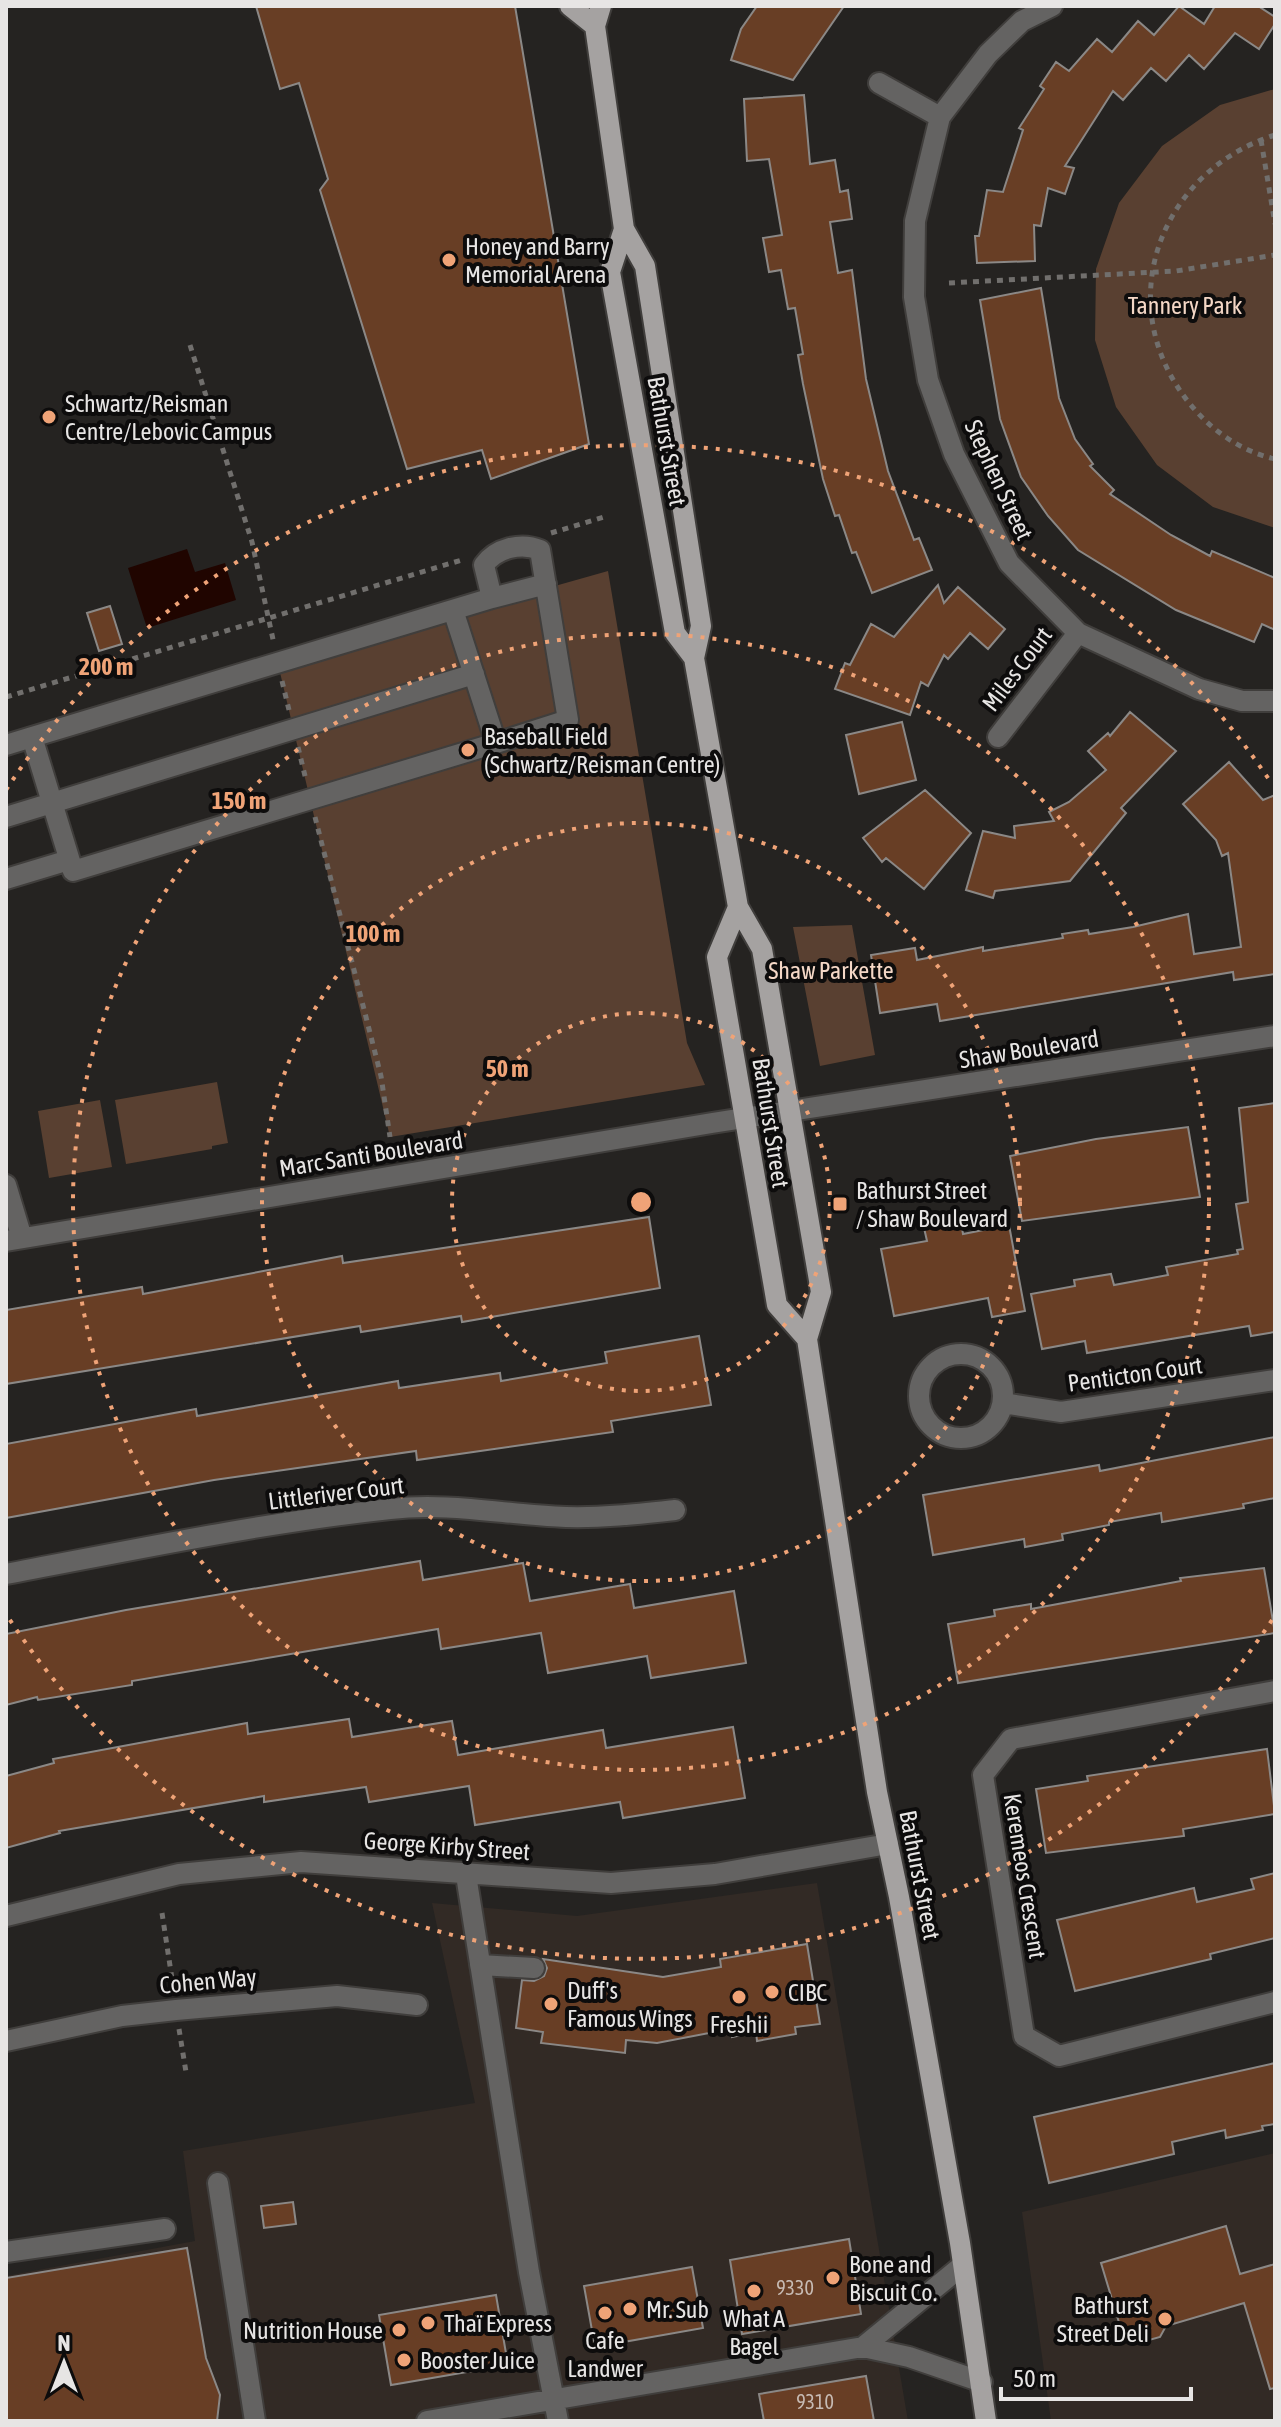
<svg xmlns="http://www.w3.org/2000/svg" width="1281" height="2427" font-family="'Asap Condensed',sans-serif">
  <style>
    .built { fill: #322a25 }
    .green { fill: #594031 }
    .water { fill: #200500 }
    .building { fill: #683e25; stroke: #8b8886; stroke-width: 2 }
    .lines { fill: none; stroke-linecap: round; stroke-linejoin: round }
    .minor-casing { stroke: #403e3c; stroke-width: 24 }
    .major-casing { stroke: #403e3c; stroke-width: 24 }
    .path { stroke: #716f6d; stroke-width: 5; stroke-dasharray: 6 6; stroke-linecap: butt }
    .minor { stroke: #646362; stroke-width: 20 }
    .major { stroke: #a5a2a1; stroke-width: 20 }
    .ring { fill: none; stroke: #efa377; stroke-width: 4; stroke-dasharray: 4 8 }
    .poi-dot { fill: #efa377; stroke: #0d0c0c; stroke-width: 3 }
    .labels { text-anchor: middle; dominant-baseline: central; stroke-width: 8; stroke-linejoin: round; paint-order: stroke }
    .number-label { font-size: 20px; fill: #c7bbb4 }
    .poi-label { font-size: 24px; fill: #e7e5e4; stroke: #0d0c0c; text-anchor: start }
    .park-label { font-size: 24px; fill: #f4d7c6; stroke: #0d0c0c }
    .street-label { font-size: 24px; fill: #e7e5e4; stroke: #0d0c0c }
    .centre { fill: #efa377; stroke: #0d0c0c; stroke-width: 4 }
    .ring-label { font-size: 24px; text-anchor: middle; font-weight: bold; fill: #efa377; stroke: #0d0c0c; stroke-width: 8; stroke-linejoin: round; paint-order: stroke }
  </style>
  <rect width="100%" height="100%" fill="#252321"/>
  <path class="built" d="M817,1883L908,2421H6V2276L195,2241L183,2151L475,2103L432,1903L577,1916Z
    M1275,2153V2421H1051L1022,2212Z"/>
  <path class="green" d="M1275,89V528L1213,507L1157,465L1116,407L1095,340L1096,269L1119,203L1162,146L1220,105Z
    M608,571L687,1043L705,1085L390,1137L278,664Z
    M852,925L875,1055L820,1066L793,927Z
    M217,1082L228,1143L212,1146V1149L126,1164L115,1100Z
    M100,1100L112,1167L49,1178L38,1111Z"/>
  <path class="water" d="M187,549L195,572L225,563L236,600L147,628L128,568Z"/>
  <path class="building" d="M256,6H515L589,444L491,479L482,450L407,469L320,190L328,179L299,83L280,89Z
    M757,6H844L793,80L731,60L741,29Z
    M1179,6L1204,24L1215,6H1258L1275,17V24L1259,49L1235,33L1204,69L1189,55L1166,81L1151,68L1123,100L1113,91L1065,166L1074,168L1065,194L1048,188L1041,226L1034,225L1035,261L977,263L975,236H979L987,190L1003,192L1023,130L1019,128L1044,89L1040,86L1056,62L1069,71L1097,39L1112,52L1138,21L1154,35Z
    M804,95L810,164L835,160L840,192L848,190L852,219L830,222L838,273L852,270L866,379L888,471L914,540L919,538L932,570L872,593L856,552L852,553L839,515L835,516L823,479L803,384L798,355L803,354L795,308L788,309L781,270L769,272L763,238L782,235L769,159L747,161L744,99Z
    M1041,288L1059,398L1075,439L1093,464L1090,466L1114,490L1110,494L1171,535L1210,556L1212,551L1275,578V630L1262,624L1254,642L1176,610L1078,550L1048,516L1021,477L1000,419L980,300Z
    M938,585L944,603L958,587L1005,629L988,649L970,633L948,659L944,655L928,686L921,682L910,715L835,689L845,663L850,665L871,624L894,637Z
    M110,606L122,644L99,651L87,613Z
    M1130,712L1176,751L1121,808L1126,813L1070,881L995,891L993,898L966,890L983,831L1015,838L1014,826L1054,821L1049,812L1069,802L1106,770L1088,751L1108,733L1110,736Z
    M902,722L916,780L859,794L846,735Z
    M1229,762L1263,800L1275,795V974L1234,980L1233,972L940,1021L937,1004L880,1013L871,955L915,948L917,960L983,947V951L1063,938L1062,934L1088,930L1089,934L1133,927L1188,914L1194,954L1241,947L1228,853L1222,856L1216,840L1183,804Z
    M925,790L971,833L924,889L886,858L882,862L863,838Z
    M1275,1103V1332L1251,1336L1249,1326L1087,1353L1085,1341L1042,1349L1031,1294L1075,1286L1074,1280L1111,1274L1114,1285L1168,1275L1166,1267L1238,1254L1237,1250L1243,1249L1236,1204L1248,1202L1239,1108Z
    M1188,1127L1200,1197L1022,1221L1010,1156L1096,1139Z
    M959,1212L963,1234L1009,1225L1025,1311L992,1317L988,1298L894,1316L881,1249L927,1241L922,1219Z
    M649,1217L660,1288L462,1322L461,1316L361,1332L360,1326L6,1384V1310L142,1287L143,1294L342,1256L343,1263Z
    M699,1336L711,1405L611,1421L613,1432L417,1460L416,1451L214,1480L6,1518V1444L196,1409L197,1416L398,1381L399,1388L500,1373L501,1381L607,1363L605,1352Z
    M1275,1437V1498L1243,1504L1244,1508L1162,1522L1161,1513L1109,1522V1525L1062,1534L1063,1540L1025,1547L1024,1539L933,1555L923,1495L1099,1465L1100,1471Z
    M420,1561L423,1580L523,1563L530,1601L630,1584L634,1608L734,1591L746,1663L651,1678L647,1656L548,1673L541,1633L441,1649L438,1629L132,1681V1685L38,1700L37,1697L6,1705V1634L126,1610Z
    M1264,1568L1275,1633L958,1683L948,1624L995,1616L994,1610L1031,1604V1609L1181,1581L1180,1578Z
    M349,1719L352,1737L452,1721L458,1755L603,1730L606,1748L733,1727L745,1798L623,1818L620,1802L475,1825L469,1786L369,1802L366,1787L264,1802V1796L59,1831L60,1833L6,1848V1776L54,1763L53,1759L247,1723L248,1734Z
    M1267,1749L1275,1814L1183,1829L1184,1836L1046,1853L1036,1789L1088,1781L1087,1776Z
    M1275,1873V1938L1210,1954L1211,1959L1075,1991L1057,1920L1194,1888L1197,1902L1254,1889L1251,1879Z
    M807,1944L820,2024L795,2027L796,2034L757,2041L756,2032L732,2037L730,2029L657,2043L626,2040L625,2053L541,2043L543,2032L516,2028L522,1980L534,1981L544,1976L547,1968L543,1959L663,1977L721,1967L720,1959Z
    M1275,2063V2124L1262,2126L1263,2130L1226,2138L1225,2130L1172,2142L1174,2154L1049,2183L1034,2117Z
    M293,2202L296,2224L264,2228L261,2206Z
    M1226,2226L1240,2274L1275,2264V2388L1270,2389L1244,2303L1166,2326L1160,2337L1135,2344L1124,2339L1101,2263Z
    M849,2239L861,2314L742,2334L730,2260Z
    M187,2248L206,2358L220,2395L217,2421H6V2278Z
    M692,2267L703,2328L595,2347L584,2286Z
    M496,2295L508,2365L391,2385L379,2315Z
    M866,2376L874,2421H764L759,2394Z"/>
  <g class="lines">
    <g class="minor-casing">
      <path id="minor" d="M1052,6L1022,21L988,54L940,117L915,221L914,297L928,380L954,454L1009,563L1078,633L1199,689L1242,701H1275
        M879,83L940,117
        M492,598L484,565C496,548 521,542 540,550L568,720L496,743
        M453,610L496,743L73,871L32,737L492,598L546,584
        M998,737L1078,633
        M6,745L32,737
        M6,817L474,674
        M6,879L69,860
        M6,1185L22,1238
        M6,1241L712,1123L1275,1036
        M919 1396a42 42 0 1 1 84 0a42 42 0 1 1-84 0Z
        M1003,1403L1061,1412L1275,1380
        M6,1574C133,1550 261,1523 390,1509C449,1502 507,1515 566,1517C603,1518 638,1514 675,1510
        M1275,1691L1011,1739L983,1775L1024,2036L1059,2056L1275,2002
        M466,1875L529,2272L558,2421
        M6,1916L179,1874L301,1862L611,1883L715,1874L888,1844
        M480,1965L534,1968
        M6,2041L122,2016L176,2010L337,1996L417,2005
        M218,2183L255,2421
        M6,2252L165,2229
        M863,2347L963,2265
        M427,2421L863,2347L909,2357L982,2382"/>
    </g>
    <g class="major-casing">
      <path id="major" d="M570,6L595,26
        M601,6L595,26L624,229L645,266L701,626L694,658L738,907L762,949L821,1292L807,1339L877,1792L899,1897L960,2243L986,2421
        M624,229L610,272L675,633L694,658
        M738,907L717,957L777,1305L807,1339"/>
    </g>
    <path class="path" d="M1275,135C1158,172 1110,306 1190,404C1212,431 1241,451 1275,459
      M1261,140L1275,224
      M949,283L1176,271L1275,255
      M190,345L252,542L274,644
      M551,533L604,517
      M282,681L289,710
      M6,697L465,559
      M298,747L306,780
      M315,817L381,1076L390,1137
      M162,1913L174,1992
      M179,2029L186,2072"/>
    <use href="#minor" class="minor"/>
    <use href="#major" class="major"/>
  </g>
  <g class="ring">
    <circle cx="641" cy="1202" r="189"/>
    <circle cx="641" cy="1202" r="379"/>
    <circle cx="641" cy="1202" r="568"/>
    <path d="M1272 1620A757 757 0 0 1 6 1614M6 790A757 757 0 0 1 1272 784"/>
  </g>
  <g class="poi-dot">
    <circle cx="449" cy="260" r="8"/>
    <circle cx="49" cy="417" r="8"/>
    <circle cx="468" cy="750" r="8"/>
    <rect x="832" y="1196" width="16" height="16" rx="4"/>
    <circle cx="772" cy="1992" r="8"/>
    <circle cx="739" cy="1997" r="8"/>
    <circle cx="551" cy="2004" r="8"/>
    <circle cx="833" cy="2278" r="8"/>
    <circle cx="754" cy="2291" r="8"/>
    <circle cx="630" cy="2309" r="8"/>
    <circle cx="605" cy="2313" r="8"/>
    <circle cx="1165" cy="2319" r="8"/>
    <circle cx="428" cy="2323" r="8"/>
    <circle cx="399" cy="2330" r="8"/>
    <circle cx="404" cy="2360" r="8"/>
  </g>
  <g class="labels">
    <g class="number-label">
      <text x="795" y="2287">9330</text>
      <text x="815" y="2401">9310</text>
    </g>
    <g class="poi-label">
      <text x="465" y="246">Honey and Barry<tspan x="465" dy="28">Memorial Arena</tspan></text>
      <text x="65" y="403">Schwartz/Reisman<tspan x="65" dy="28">Centre/Lebovic Campus</tspan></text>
      <text x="484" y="736">Baseball Field<tspan x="484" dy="28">(Schwartz/Reisman Centre)</tspan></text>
      <text x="856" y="1190">Bathurst Street<tspan x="856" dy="28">/ Shaw Boulevard</tspan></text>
      <text x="567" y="1990">Duff's<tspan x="567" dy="28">Famous Wings</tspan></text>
      <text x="788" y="1992">CIBC</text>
      <text x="739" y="2024" text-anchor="middle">Freshii</text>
      <text x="849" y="2264">Bone and<tspan x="849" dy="28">Biscuit Co.</tspan></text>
      <text x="1149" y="2305" text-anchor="end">Bathurst<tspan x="1149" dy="28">Street Deli</tspan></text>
      <text x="646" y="2309">Mr. Sub</text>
      <text x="754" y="2318" text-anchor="middle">What A<tspan x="754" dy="28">Bagel</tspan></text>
      <text x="444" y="2323">Thaï Express</text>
      <text x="383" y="2330" text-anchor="end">Nutrition House</text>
      <text x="605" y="2340" text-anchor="middle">Cafe<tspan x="605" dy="28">Landwer</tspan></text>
      <text x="420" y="2360">Booster Juice</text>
    </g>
    <g class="park-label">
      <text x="1185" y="305">Tannery Park</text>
      <text x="831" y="970">Shaw Parkette</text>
    </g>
    <g class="street-label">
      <text transform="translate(667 441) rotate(80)">Bathurst Street</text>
      <text transform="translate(999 480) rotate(65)">Stephen Street</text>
      <text transform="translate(1017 669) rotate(-53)">Miles Court</text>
      <text transform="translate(1029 1049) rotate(-9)">Shaw Boulevard</text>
      <text transform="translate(771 1123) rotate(81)">Bathurst Street</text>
      <text transform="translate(371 1154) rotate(-9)">Marc Santi Boulevard</text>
      <text transform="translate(1135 1374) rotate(-8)">Penticton Court</text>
      <text transform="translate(336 1493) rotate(-7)">Littleriver Court</text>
      <text transform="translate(447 1846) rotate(4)">George Kirby Street</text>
      <text transform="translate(920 1875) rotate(79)">Bathurst Street</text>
      <text transform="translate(1025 1876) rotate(81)">Keremeos Crescent</text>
      <text transform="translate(208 1981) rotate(-5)">Cohen Way</text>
    </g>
  </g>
  <circle cx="641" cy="1202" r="12" class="centre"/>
  <g class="ring-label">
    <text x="106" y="675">200 m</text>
    <text x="239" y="809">150 m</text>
    <text x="373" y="942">100 m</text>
    <text x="507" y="1077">50 m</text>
  </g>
  <rect width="1281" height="2427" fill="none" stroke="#e7e5e4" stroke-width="16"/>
  <g transform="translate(64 2363)" stroke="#0d0c0c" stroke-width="6" paint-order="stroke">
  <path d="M0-6L14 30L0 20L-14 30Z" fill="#e7e5e4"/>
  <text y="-12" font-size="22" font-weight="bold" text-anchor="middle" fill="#e7e5e4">N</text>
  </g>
  <path d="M1001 2387v12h190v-12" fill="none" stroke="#e7e5e4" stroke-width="4"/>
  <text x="1013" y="2387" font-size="24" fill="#e7e5e4" stroke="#0d0c0c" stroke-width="6" paint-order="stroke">50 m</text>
</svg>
